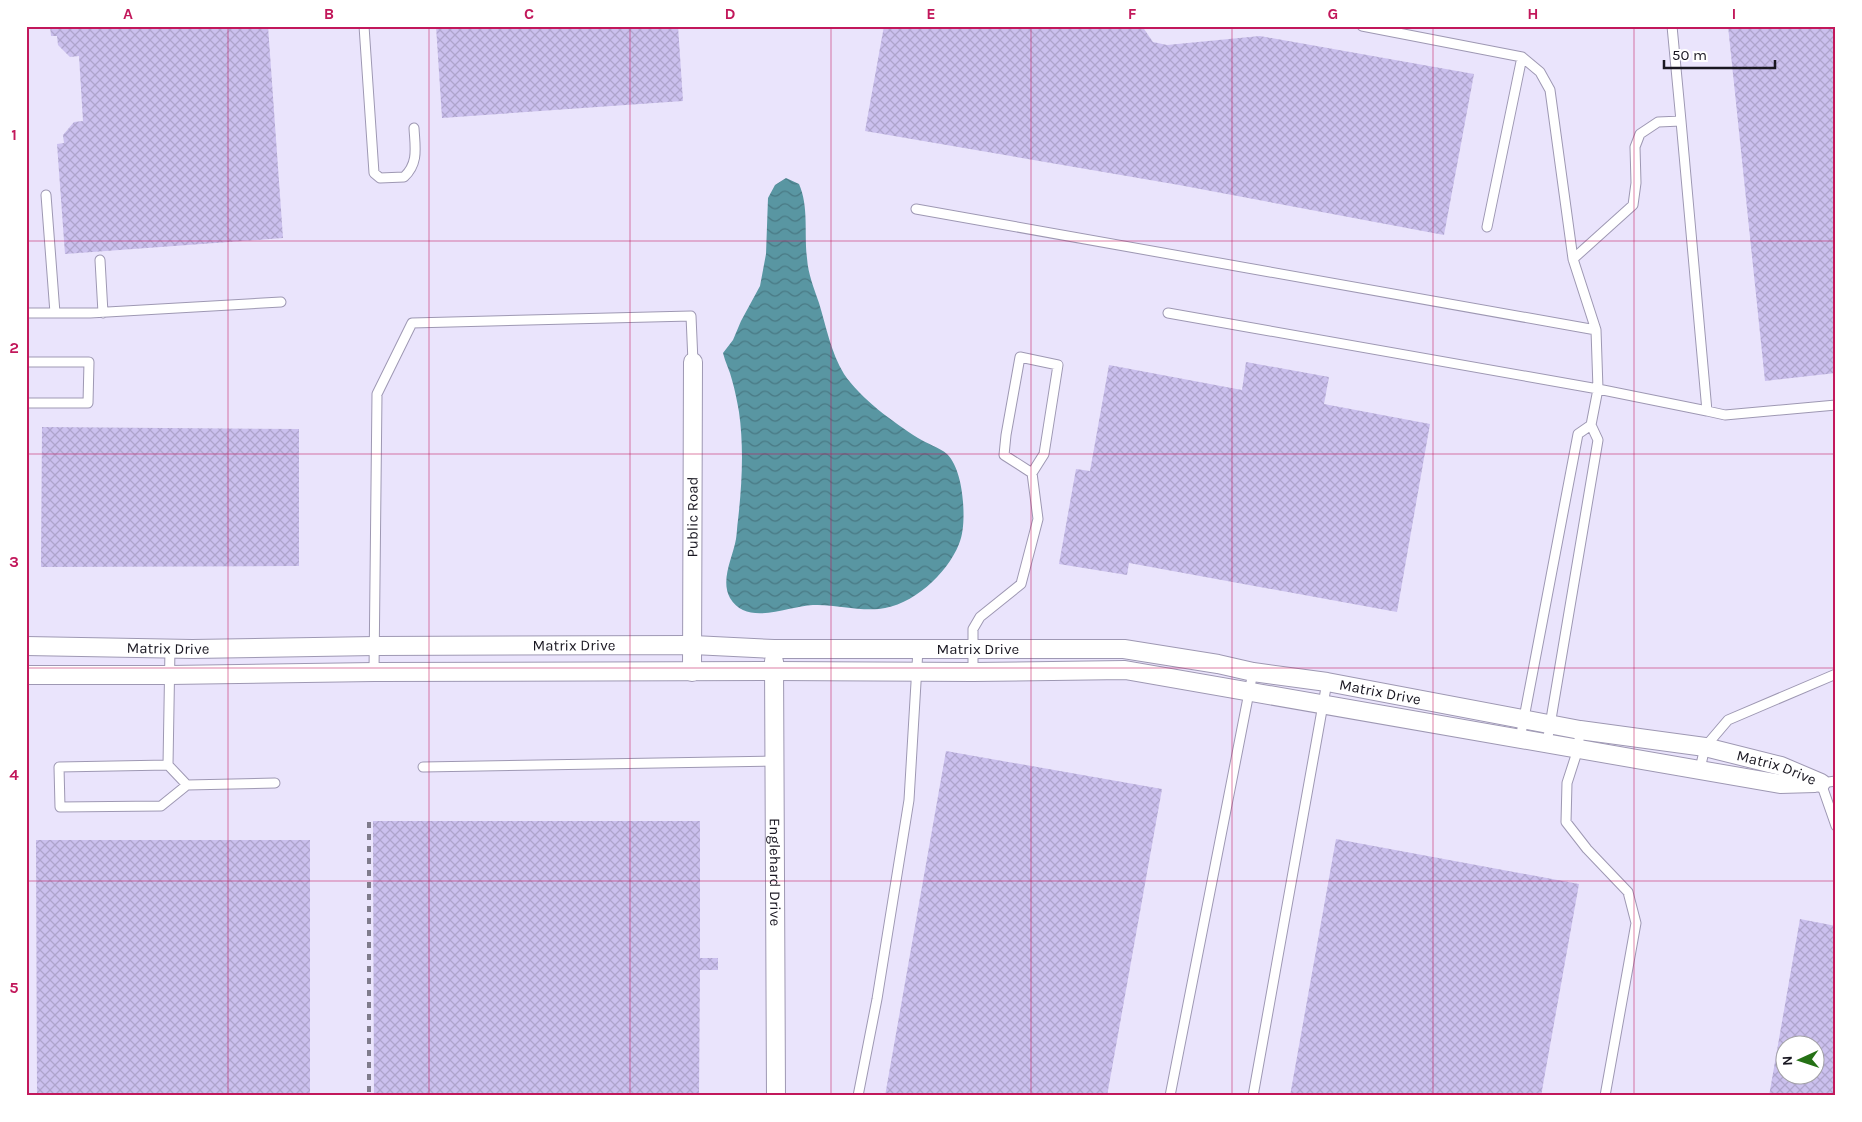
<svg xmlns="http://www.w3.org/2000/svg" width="1862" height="1122" font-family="Karla,sans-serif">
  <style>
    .water { fill: url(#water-waves) }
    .building { fill: url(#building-cross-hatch); fill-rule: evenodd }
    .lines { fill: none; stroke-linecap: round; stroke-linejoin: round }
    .service-casing { stroke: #9e98b3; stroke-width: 11 }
    .minor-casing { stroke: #9e98b3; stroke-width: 20 }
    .service { stroke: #fff; stroke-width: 9 }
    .minor { stroke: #fff; stroke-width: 18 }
    .rail { stroke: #7f7b8b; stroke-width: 4; stroke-dasharray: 6 6; stroke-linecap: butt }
    .grid { fill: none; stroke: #c2185b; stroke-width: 1; stroke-opacity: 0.55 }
    .labels { text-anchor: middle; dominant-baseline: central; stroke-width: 4; stroke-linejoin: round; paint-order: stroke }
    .street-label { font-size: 15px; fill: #191721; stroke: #fff }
    .neatline { fill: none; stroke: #c2185b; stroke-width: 2 }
    .grid-label { font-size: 16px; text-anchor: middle; font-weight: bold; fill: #c2185b }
  </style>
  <defs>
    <pattern id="water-waves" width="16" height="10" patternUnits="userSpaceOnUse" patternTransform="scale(1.25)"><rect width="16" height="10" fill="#5996a2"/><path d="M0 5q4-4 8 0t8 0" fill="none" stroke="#497984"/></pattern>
    <pattern id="building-cross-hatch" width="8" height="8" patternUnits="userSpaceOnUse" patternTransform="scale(1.25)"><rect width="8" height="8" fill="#cbc0ee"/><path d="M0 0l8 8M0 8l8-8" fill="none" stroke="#aea4cc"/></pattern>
  </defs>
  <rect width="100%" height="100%" fill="#eae4fc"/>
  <path class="water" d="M786,178L799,184C809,207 804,233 807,258C808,274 814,288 819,303C826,326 831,353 844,374C861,399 893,422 918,438C927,444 939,447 947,454C958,465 962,487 963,502C964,515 964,532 959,544C947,574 912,606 879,609C857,611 835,604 813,605C788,606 747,627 730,598C720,580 733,557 736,539C737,533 737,526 738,520C742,485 744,447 739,412C737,401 735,390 732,380C730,371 725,362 723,353L733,340L741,321L760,286L766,254L768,198L775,185Z"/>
  <path class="building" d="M50,26H268L283,238L65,254L57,144L64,143L63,135L74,122L83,121L79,56L70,57L58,45L57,36H51Z
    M436,26H678L683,101L442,118Z
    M884,26H1142L1153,42L1167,45L1260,36L1474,74L1444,235L1179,185L865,131Z
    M1728,26H1836V373L1765,381Z
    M1246,362L1329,377L1324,404L1430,424L1397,612L1129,563L1127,575L1059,564L1076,469L1090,471L1109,365L1242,390Z
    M42,427L299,429V566L41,567Z
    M946,751L1162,789L1107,1096H885Z
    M373,821H700V958H718V970H700L699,1096H374Z
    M1336,839L1579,884L1541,1096H1290Z
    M36,840H310V1096H37Z
    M1800,919L1836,926V1096H1769ZM1784,1044H1814V1074H1784Z"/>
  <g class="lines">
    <g class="service-casing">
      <path id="service" d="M364,26L374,173L380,178L404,177C419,163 415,147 414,128
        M1362,26L1522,57L1540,72L1550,90L1573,259L1596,330L1598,389L1707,411L1681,121L1658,122L1640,134L1635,147L1636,183L1633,205L1573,259
        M1672,26L1681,121
        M46,195L55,313
        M916,209L1596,330
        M1487,227L1522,57
        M100,260L103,313
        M26,313H90L281,302
        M1168,313L1598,389L1591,425L1598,440L1547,743
        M26,362H89L88,403H26
        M1707,411L1725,415L1836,405
        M170,648L168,765L59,767L60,807L161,806L187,785L275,783
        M374,672L377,394L412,323L691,316L693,362
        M973,672V629L980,617L1021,584L1038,519L1032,473L1004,455L1006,435L1020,357L1058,365L1044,454L1032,473
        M1580,730L1578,749L1567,783L1566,822L1587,849L1628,892L1636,923L1605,1096
        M1520,739L1578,434L1591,425
        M168,765L187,785
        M423,767L776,761
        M1700,769L1705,747L1728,720L1836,674
        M1836,781L1821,783L1836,826
        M858,1096L877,999L909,800L918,649
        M1170,1096L1253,672
        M1253,1096L1327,682"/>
    </g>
    <g class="minor-casing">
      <g id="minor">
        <path id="s1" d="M26,646L192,649L375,646L693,645L774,649H1124L1218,664L1253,672L1327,682L1580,730L1705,747L1781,766L1821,783"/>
        <path id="s2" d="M774,661L776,1096"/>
        <path id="s3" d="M692,672L693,362"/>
        <path d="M26,675H169L374,672L775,671L973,672L1125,670L1780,784L1815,783"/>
      </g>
    </g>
    <use href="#service" class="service"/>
    <use href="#minor" class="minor"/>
    <path class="rail" d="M369,822V1096"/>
  </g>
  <path class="grid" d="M228,26V1096M429,26V1096M630,26V1096M831,26V1096M1031,26V1096M1232,26V1096M1433,26V1096M1634,26V1096M26,241H1836M26,454H1836M26,668H1836M26,881H1836"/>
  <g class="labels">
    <g class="street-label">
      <text stroke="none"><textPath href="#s3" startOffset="155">Public Road</textPath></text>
      <text stroke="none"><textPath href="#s1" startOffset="548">Matrix Drive</textPath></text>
      <text stroke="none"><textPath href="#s1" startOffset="142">Matrix Drive</textPath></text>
      <text stroke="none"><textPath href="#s1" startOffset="952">Matrix Drive</textPath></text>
      <text stroke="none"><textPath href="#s1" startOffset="1358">Matrix Drive</textPath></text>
      <text stroke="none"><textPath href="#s1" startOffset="1762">Matrix Drive</textPath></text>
      <text stroke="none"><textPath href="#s2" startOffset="211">Englehard Drive</textPath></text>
    </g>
  </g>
  <rect width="1862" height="1122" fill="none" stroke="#ffffff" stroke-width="55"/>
  <g transform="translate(1800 1060) rotate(267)"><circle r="24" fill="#ffffff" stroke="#a3a2a6"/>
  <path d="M0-4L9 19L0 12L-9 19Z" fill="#257115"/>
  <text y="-8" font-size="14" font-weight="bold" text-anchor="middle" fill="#191721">N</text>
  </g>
  <path d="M1664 60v8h111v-8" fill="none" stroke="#191721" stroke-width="2.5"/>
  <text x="1672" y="60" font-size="15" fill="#191721" stroke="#ffffff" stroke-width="4" paint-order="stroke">50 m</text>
  <rect x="28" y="28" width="1806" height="1066" class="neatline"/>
  <g class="grid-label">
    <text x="128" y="19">A</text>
    <text x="329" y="19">B</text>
    <text x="529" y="19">C</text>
    <text x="730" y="19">D</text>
    <text x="931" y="19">E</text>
    <text x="1132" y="19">F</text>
    <text x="1333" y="19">G</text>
    <text x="1533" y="19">H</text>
    <text x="1734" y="19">I</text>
    <text x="14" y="140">1</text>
    <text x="14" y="353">2</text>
    <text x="14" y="567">3</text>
    <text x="14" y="780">4</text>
    <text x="14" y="993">5</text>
  </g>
</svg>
